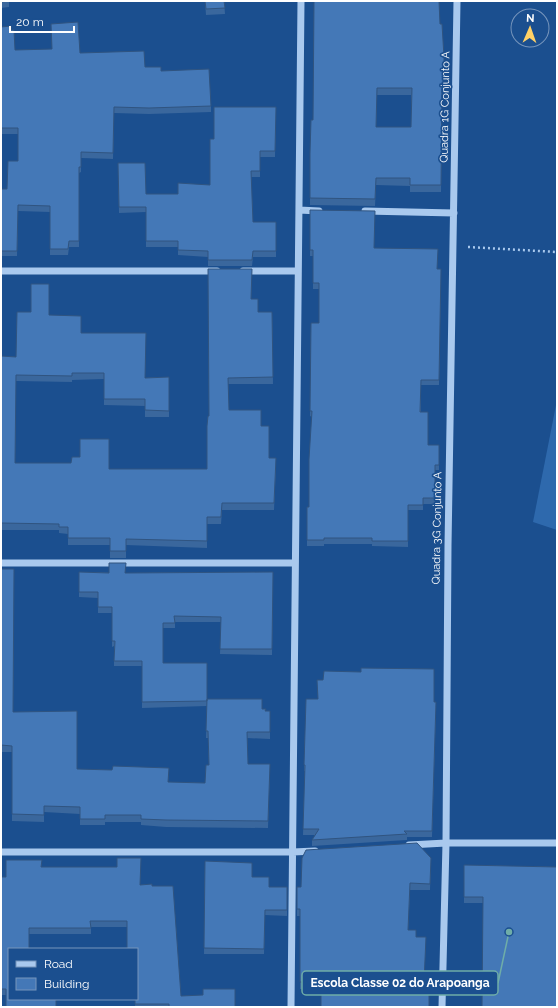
<svg xmlns="http://www.w3.org/2000/svg" width="558" height="1008" font-family="Raleway,sans-serif">
  <style>
    .green { fill: #2e69ad }
    .lines { fill: none; stroke-linecap: round; stroke-linejoin: round }
    .path { stroke: #a9c9ee; stroke-width: 2.5; stroke-dasharray: 2 3; stroke-linecap: butt }
    .minor { stroke: #a9c9ee; stroke-width: 7 }
    .wall { fill: #3a679d; fill-rule: evenodd }
    .building { fill: #4478b7; stroke: #305480; fill-rule: evenodd }
    .labels { text-anchor: middle; dominant-baseline: central; stroke-width: 3.5; stroke-linejoin: round; paint-order: stroke }
    .street-label { font-size: 11px; fill: #fff; stroke: #1b4f8f }
    .leader { fill: none; stroke: #6fada8; stroke-width: 1.5 }
    .callout-dot { fill: #6fada8; stroke: #1b4f8f; stroke-width: 1.5 }
    .callout { fill: #1b4f8f; stroke: #6fada8; stroke-width: 1.5 }
    .callout-label { font-size: 12px; text-anchor: middle; font-weight: bold; fill: #fff }
  </style>
  <rect width="100%" height="100%" fill="#1b4f8f"/>
  <path class="green" d="M557,400V530L533,522Z"/>
  <g class="lines">
    <path class="path" d="M468,247L557,252"/>
    <path class="minor" d="M299,210L319,211
      M365,211L454,213
      M1,271H217
      M243,271H298
      M1,563H295
      M409,845L446,843H557
      M1,852H293L315,851
      M291,1007L301,1
      M442,1007L446,843L448,546L457,1"/>
  </g>
  <path class="wall" d="M1,1H9V7L1,8Z
    M205,1H224L225,14L206,15Z
    M440,24L444,57V96H442L441,192H410V186L376,185L375,206L310,205V153L313,120ZM377,95H411V127H376Z
    M1,27L11,30L15,50L80,53L161,71L211,106V112L149,114L114,113L113,159L81,158V172L79,173V247H69L68,255H50V212L18,211L17,256H1V189H7L18,161V134H1Z
    M276,107L275,157H260V177H251L253,222H276V257H253L252,266H208V257L178,255V247H146V212L119,213L118,163L146,194H178L210,185L214,139Z
    M310,210L375,248L438,269H441L439,385H421V412L428,445H439V470H435V504H423V510H408V547L372,546V544H324V546H307V507H309L312,417L310,416L311,323H319V289H313V256H310Z
    M251,299L258,312H272L273,384H228L229,410L261,426L269,458L276,465L274,510H222L221,524H207V548L126,545V558H110V545H68V534L59,533V530H1V356L16,357L49,315L81,333L145,378L169,377V417H145V406L104,405V379L72,380V382L16,381L15,463L109,469H207L209,416Z
    M1,569L13,712L77,769L168,782L205,783L209,765L208,738H206L207,706L142,708V666H114V646L112,647V613H98V598L79,597V572L125,573L273,572L272,655L220,654L221,622H175V628H163V663L207,699L262,709L265,711H270V739L247,738L248,764H270L268,828L166,827L141,825V822H105V825H80V814L44,812V822L12,821V752H1Z
    M317,699L434,702L436,708L432,837H407V840L312,846V840L315,835H303L305,771H304V765Z
    M431,858L430,890H410L408,930L321,989H300V916H297V887H301Z
    M205,861L252,877L269,887H287V916L265,915L264,954H204Z
    M464,865L557,867L483,903H464Z
    M42,867L140,885L152,886L181,996L235,1007H135L137,949L127,927H91V934H29L6,995H1V877H6Z"/>
  <path class="building" d="M1,1H9L1,2Z
    M205,1H224L225,8L206,9Z
    M314,1H439L440,24H442L444,57V89H442L441,185H410V178H376L375,199L310,198V153L311,120H313ZM377,88H412L411,127H376Z
    M78,22L80,53L144,51L145,67H161V71L209,69L211,106L149,108L114,107L113,153L81,152V167H79V241H69L68,249H50V206L18,205L17,251H1V189H7L8,161H18V128H1V27L11,26V30H14L15,50L52,49L51,24Z
    M214,107H276L275,151H260V171H251L253,222H276V251H253L252,260H208V251L178,250V241H146V207H119L118,163H145L146,194H178V183L210,185V139H214Z
    M310,210L375,211L374,248L438,249L437,269H441L439,380H421L420,412H428V445H439V465H435V498H423V505H408V541H372V538H324V540H307V507H309V459L312,411H310L311,323H319V283H313V250H310Z
    M208,269H252L251,299H258V312H272L273,377L228,378L229,410H261V426H269V458H276L274,503H222L221,517H207V541L126,539V551H110V538H68V527H59V524L1,523V356L16,357L17,312H31V284H49V315L81,316V333H146L145,378L169,377V411L145,410V399H104V373H72V376L16,375L15,463H71L72,457H80V439H109V469H207V426L208,416H209Z
    M109,563H126L125,573L273,572L272,649H220L221,617L174,616L175,623H163V663H207V701L142,702V661H114L115,641H112V607H98V592H79V572L109,573Z
    M1,569H14L13,712L77,711V769L112,770L113,766L169,768L168,782L205,783L206,765H209L208,731H206L207,699H262V709H266L265,711H270V732H247L248,764H270L268,821L166,820L141,819V815H105V819H80V807L44,806V815L12,814V746L1,745Z
    M361,668L434,669V702H436L432,831H404L407,834L312,840L319,829H303L305,765H304L306,699H318L317,680H323L324,671L361,672Z
    M417,843L431,858L430,884L410,883L408,930H416V937H426L424,982H429V1007H321V982H300V909H297V887H301L302,858L306,850Z
    M117,858H141L140,885L152,884V886H173L181,996L203,995V989H235V1007H169V1004H135V999H137V949H127V921H90L91,928H29V949H9V999H56V1007H6V989H1V877H6V860H42L41,867H117Z
    M205,861L252,863V877H269V887H287V910H265L264,949L204,948Z
    M464,865L557,867V1007H482L483,897H464Z"/>
  <g class="labels">
    <g class="street-label">
      <text transform="translate(445 107) rotate(-89)">Quadra 1G Conjunto A</text>
      <text transform="translate(437 528) rotate(-89)">Quadra 3G Conjunto A</text>
    </g>
  </g>
  <path class="leader" d="M509 932L498 983"/>
  <circle class="callout-dot" cx="509" cy="932" r="4"/>
  <rect class="callout" x="302" y="971" width="196" height="24" rx="4"/>
  <g class="callout-label">
    <text x="400" y="987">Escola Classe 02 do Arapoanga</text>
  </g>
  <rect width="558" height="1008" fill="none" stroke="#ffffff" stroke-width="4"/>
  <rect x="8" y="948" width="130" height="52" fill="#1b4f8f" stroke="#7695bc"/>
  <rect x="16" y="961" width="20" height="6" fill="#a9c9ee" stroke="#7695bc"/>
  <text x="44" y="968" font-size="12" fill="#ffffff">Road</text>
  <rect x="16" y="978" width="20" height="12" fill="#4478b7" stroke="#7695bc"/>
  <text x="44" y="988" font-size="12" fill="#ffffff">Building</text>
  <g transform="translate(530 28) rotate(2)"><circle r="19" fill="#1b4f8f" stroke="#7695bc"/>
  <path d="M0-3L7 15L0 10L-7 15Z" fill="#ffd166"/>
  <text y="-6" font-size="11" font-weight="bold" text-anchor="middle" fill="#ffffff">N</text>
  </g>
  <path d="M10 26v6h64v-6" fill="none" stroke="#ffffff" stroke-width="2"/>
  <text x="16" y="26" font-size="12" fill="#ffffff" stroke="#1b4f8f" stroke-width="3" paint-order="stroke">20 m</text>
</svg>
